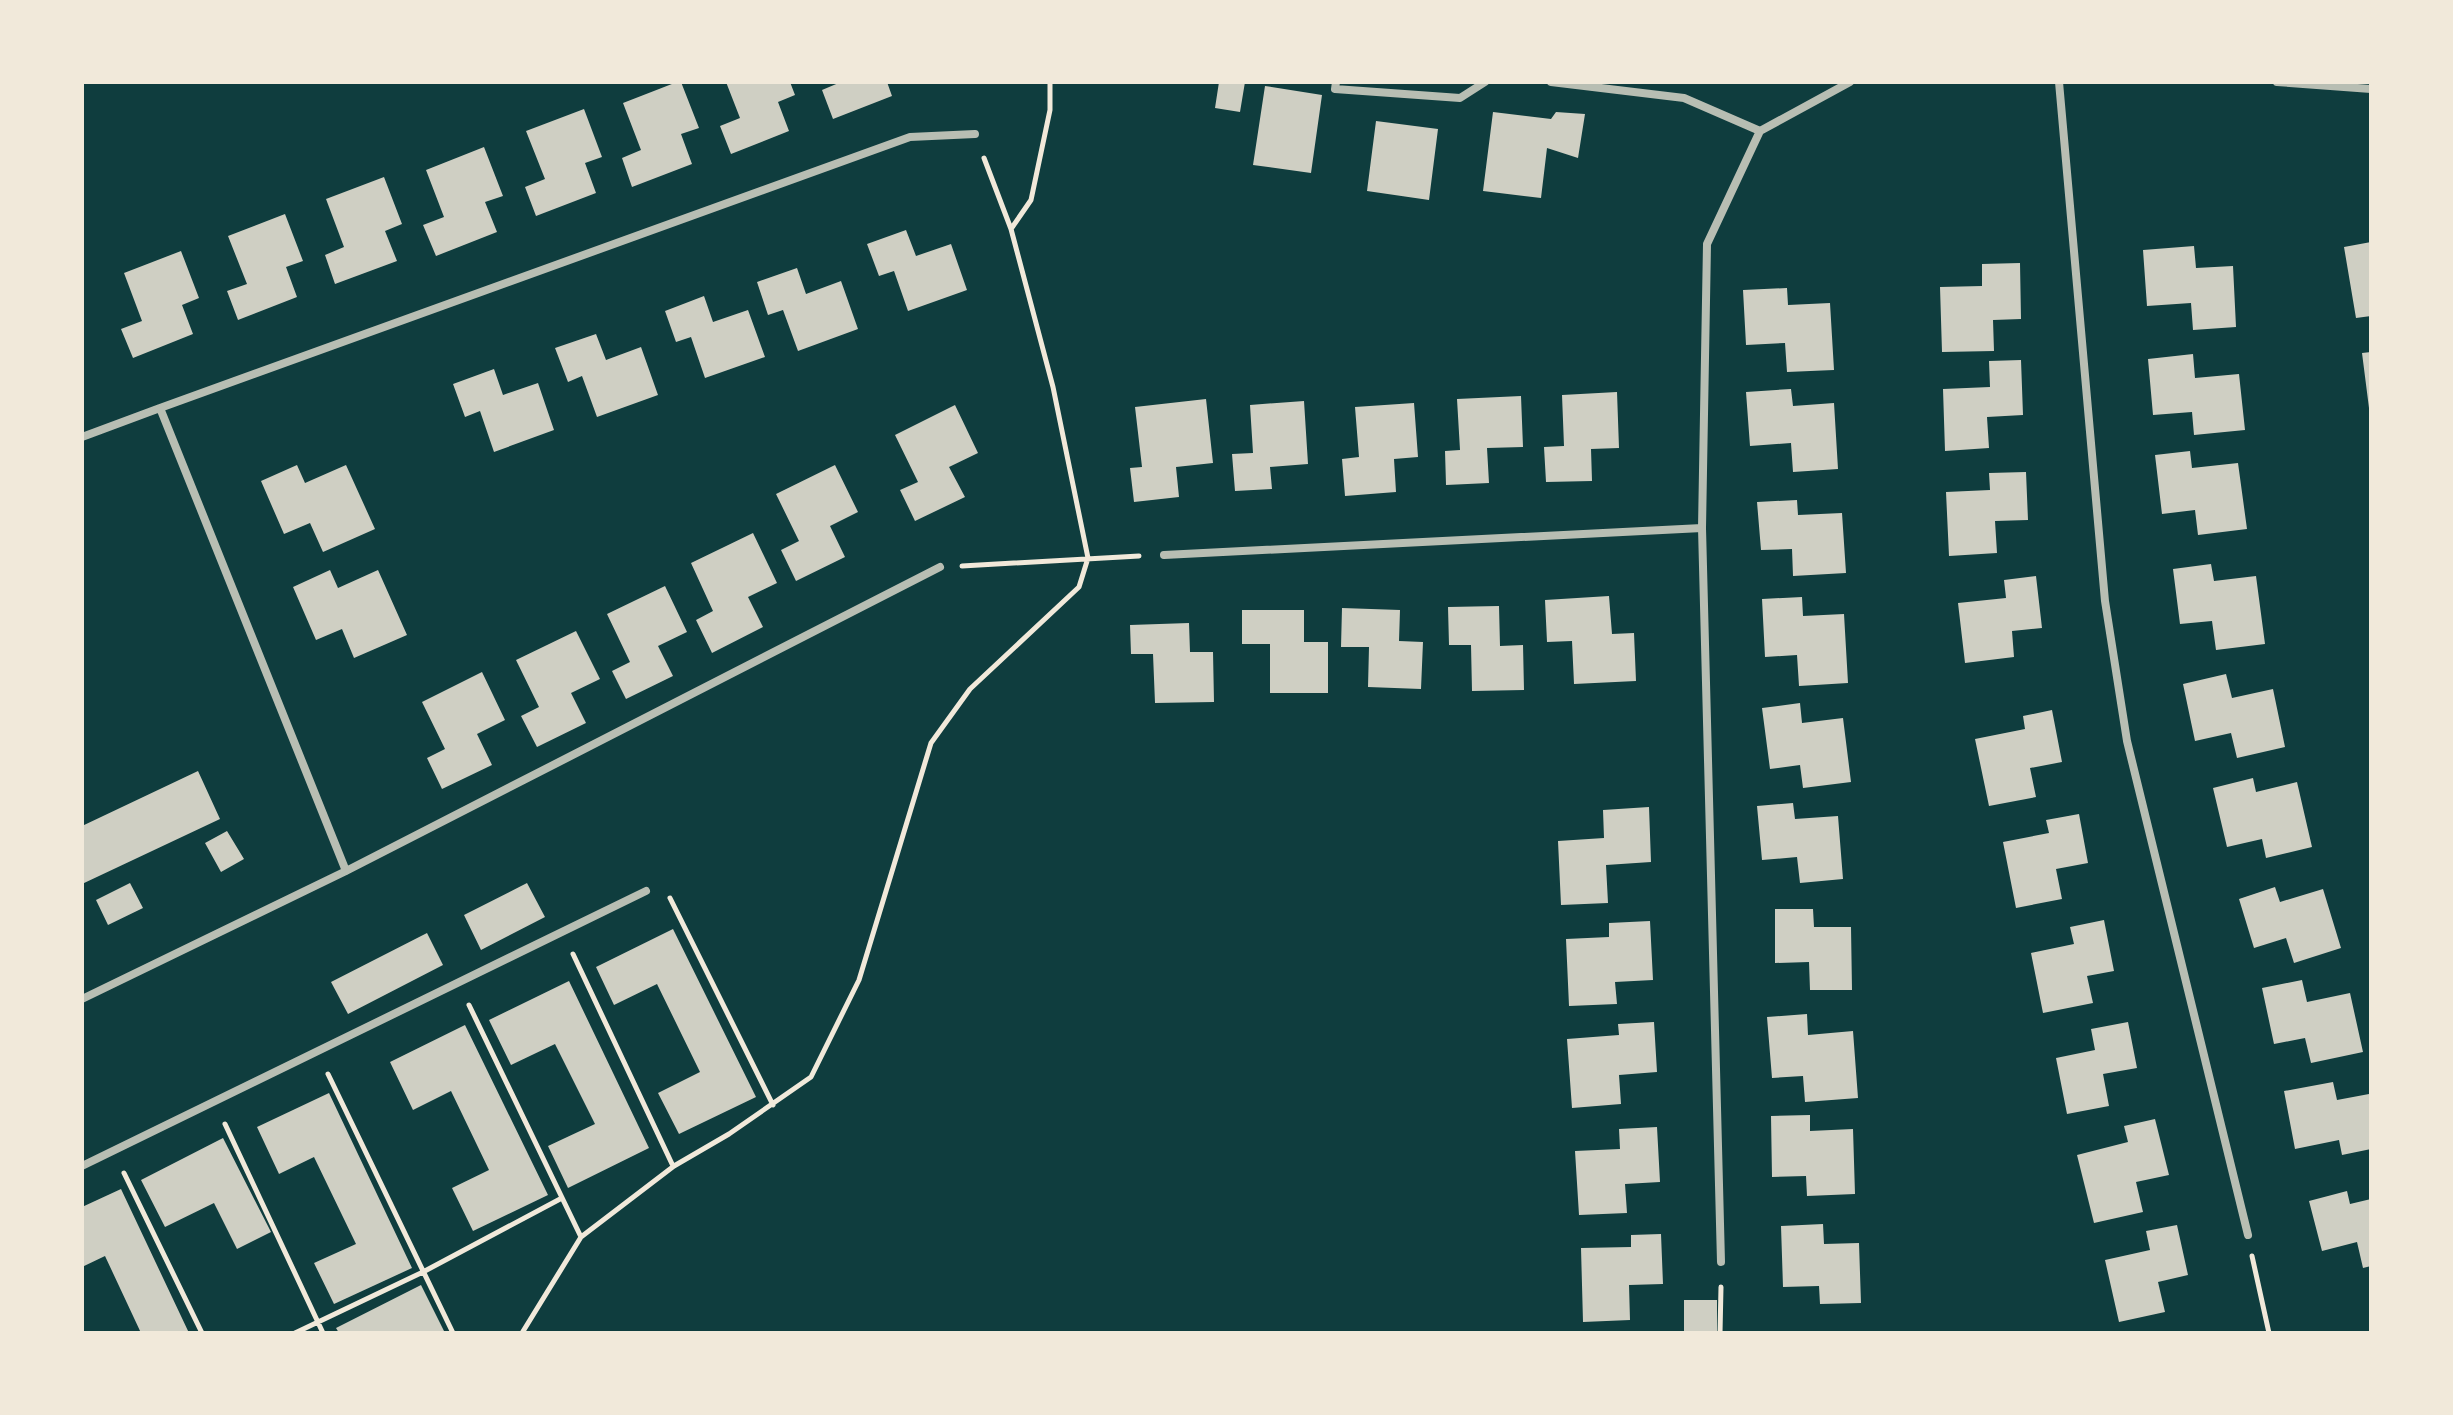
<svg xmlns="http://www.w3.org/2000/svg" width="2453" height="1415" font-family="'Varela Round',sans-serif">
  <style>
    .building { fill: #cfcfc3 }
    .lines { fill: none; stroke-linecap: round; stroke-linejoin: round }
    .path { stroke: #f1e9da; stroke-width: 5 }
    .minor { stroke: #b8beb3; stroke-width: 8 }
  </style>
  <rect width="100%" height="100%" fill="#0f3d3e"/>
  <path class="building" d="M677,82H681L699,128L681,134L692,164L632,187L622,158L641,150L623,103Z
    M726,82H790L795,95L778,102L789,131L731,154L720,126L740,118Z
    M841,82H887L892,96L833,119L822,90Z
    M1219,82H1245L1240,112L1215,108Z
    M1265,86L1322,95L1311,173L1253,165Z
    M584,109L602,157L585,163L596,193L536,216L525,187L545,179L526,131Z
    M1493,112L1551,119L1556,112L1585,114L1578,158L1547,148L1541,198L1483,191Z
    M1376,121L1438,129L1429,200L1367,191Z
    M484,147L503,196L485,202L497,232L436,256L423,225L444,217L426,170Z
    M384,177L402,224L385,231L397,261L335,284L325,255L344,247L326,199Z
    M285,214L303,261L286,267L297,297L238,320L227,291L247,284L228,236Z
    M906,230L916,256L951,244L967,290L908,311L894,271L879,276L867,244Z
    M2371,242V316L2356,318L2344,247Z
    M2194,246L2196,268L2233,266L2236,327L2193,330L2191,303L2147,306L2143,250Z
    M181,251L199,298L182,305L193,334L133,358L121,329L142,321L124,273Z
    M2020,263L2021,319L1993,320L1994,351L1942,352L1940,287L1982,286V264Z
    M797,268L806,294L841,281L858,329L798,351L783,310L768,315L757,282Z
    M1787,288L1788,305L1830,303L1834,370L1787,372L1785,343L1746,345L1743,290Z
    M704,296L713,322L748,310L765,357L705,378L691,337L676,342L665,311Z
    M596,334L606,360L641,347L658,395L597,417L582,376L568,382L555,348Z
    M2371,352V408H2369L2362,353Z
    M2193,354L2195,378L2239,374L2245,430L2194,435L2192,412L2153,415L2148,359Z
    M2021,360L2023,415L1987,417L1989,448L1945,451L1943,389L1990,387L1989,361Z
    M494,369L503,395L538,383L554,430L494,452L480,411L465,417L453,384Z
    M1791,389L1793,406L1834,403L1838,469L1793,472L1791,443L1750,446L1746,392Z
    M1617,392L1619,448L1591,449L1592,481L1546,482L1544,447L1564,446L1562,395Z
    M1521,396L1523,447L1487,448L1489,483L1446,485L1445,451L1460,450L1457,399Z
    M1206,399L1213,463L1176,467L1179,497L1134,502L1130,468L1142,467L1135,407Z
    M1304,401L1308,464L1270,467L1272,489L1235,491L1232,454L1253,453L1250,405Z
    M1414,403L1418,457L1394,459L1396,492L1345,496L1342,459L1359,457L1355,407Z
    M955,405L978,453L949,467L965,497L915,521L900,490L918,482L895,435Z
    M2190,451L2192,468L2238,463L2247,529L2198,535L2195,510L2162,514L2155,455Z
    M297,465L305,483L346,465L375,529L323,552L310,523L284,534L261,481Z
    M835,465L858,512L830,526L845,557L796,581L781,550L799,541L776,494Z
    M2026,472L2028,520L1995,521L1997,553L1949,556L1946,492L1990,490L1989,473Z
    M1797,500L1798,515L1842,513L1846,573L1793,576L1792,549L1761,550L1757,502Z
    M753,533L777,583L748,597L763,627L712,653L696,620L713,611L691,563Z
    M2211,564L2214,581L2256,576L2265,644L2216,650L2212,621L2180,624L2173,569Z
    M330,570L338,588L378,570L407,635L354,658L342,629L316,640L293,587Z
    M2036,576L2042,628L2012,631L2014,657L1965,663L1958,603L2006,598L2004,580Z
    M665,586L687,632L658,646L673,676L626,699L612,671L630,662L607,614Z
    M1609,596L1612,634L1634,633L1636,681L1574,684L1572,641L1547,642L1545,600Z
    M1802,597L1803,616L1844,614L1848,683L1799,686L1797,655L1765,657L1762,599Z
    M1499,606L1500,646L1523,645L1524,690L1472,691L1471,645H1449L1448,607Z
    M1342,608L1400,610L1399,641L1423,642L1421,689L1368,687L1369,647H1341Z
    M1242,610H1304V642H1328V693H1270V644H1242Z
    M1189,623L1190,652H1213L1214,702L1155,703L1153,654H1131L1130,625Z
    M576,631L600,679L571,693L586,723L537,747L521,716L539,707L516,660Z
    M482,672L505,720L477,734L492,765L442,789L427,758L445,749L422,702Z
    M2226,674L2232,698L2273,689L2285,747L2237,758L2231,733L2195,741L2183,684Z
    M1800,703L1802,723L1843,718L1851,782L1803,788L1800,765L1770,769L1762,708Z
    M2052,710L2062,762L2030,768L2036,797L1989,806L1975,739L2025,729L2023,716Z
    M198,771L220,819L82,884V826Z
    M2253,778L2256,792L2297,782L2312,847L2266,858L2262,839L2227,847L2213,788Z
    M1793,803L1795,819L1838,816L1843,879L1800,883L1797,857L1762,860L1757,806Z
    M1649,807L1651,862L1606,865L1608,903L1561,905L1558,841L1604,838L1603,810Z
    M2079,814L2088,863L2056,869L2062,899L2016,908L2003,842L2049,833L2046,820Z
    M227,831L244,859L221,872L205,843Z
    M130,883L143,908L108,925L96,900Z
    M527,883L545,917L481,950L464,915Z
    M2275,887L2280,902L2323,889L2341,948L2294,963L2286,938L2254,948L2239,899Z
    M1775,909H1813L1814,927H1851L1852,990H1810L1809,962L1775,963Z
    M2104,920L2114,971L2087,976L2093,1003L2043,1013L2031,953L2074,944L2070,927Z
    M1650,921L1653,980L1615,982L1617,1004L1569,1006L1566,939L1609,937V923Z
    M673,929L756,1097L679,1134L658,1093L700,1072L657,984L614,1005L596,967Z
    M427,933L443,965L348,1014L331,982Z
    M2302,980L2307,1002L2350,993L2363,1052L2311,1063L2305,1038L2274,1044L2262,988Z
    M569,981L649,1148L568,1188L548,1146L595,1124L555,1044L511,1065L489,1020Z
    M1807,1014L1808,1035L1853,1031L1858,1098L1805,1102L1803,1076L1772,1078L1767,1017Z
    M1654,1022L1657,1072L1619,1075L1621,1104L1572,1108L1567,1039L1619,1035L1618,1024Z
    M2128,1022L2137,1068L2103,1074L2109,1106L2067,1114L2056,1058L2095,1050L2091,1029Z
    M465,1025L548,1195L473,1231L452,1188L489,1170L451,1091L413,1110L390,1062Z
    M2333,1082L2337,1100L2369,1094L2371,1149L2342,1155L2339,1140L2295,1149L2284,1091Z
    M329,1093L412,1268L334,1304L314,1263L356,1244L314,1157L279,1174L257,1127Z
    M1810,1115V1131L1853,1129L1855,1194L1807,1196L1806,1176L1772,1177L1771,1116Z
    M2155,1119L2169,1175L2136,1182L2143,1212L2094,1223L2077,1155L2128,1142L2124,1126Z
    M1657,1127L1660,1182L1625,1184L1627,1213L1579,1215L1575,1151L1620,1149L1619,1129Z
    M223,1138L271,1232L237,1249L214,1203L165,1227L141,1180Z
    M121,1189L189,1333H141L105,1256L82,1267V1207Z
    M2347,1191L2350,1204L2371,1199V1266L2363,1268L2357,1242L2322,1251L2309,1201Z
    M1823,1224L1824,1244L1859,1243L1861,1303L1820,1304L1819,1286L1783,1287L1781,1226Z
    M2177,1225L2188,1275L2158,1282L2165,1312L2119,1322L2105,1260L2150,1250L2146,1231Z
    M1661,1234L1663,1284L1629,1285L1630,1320L1583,1322L1581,1248L1631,1247V1235Z
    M421,1285L445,1333H339L336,1328Z
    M1684,1300H1717V1333H1684Z"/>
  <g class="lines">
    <path class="path" d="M984,158L1011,229
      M962,566L1139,556
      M670,898L773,1105
      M573,954L673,1166
      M469,1005L581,1237
      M328,1074L453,1333
      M225,1124L323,1333
      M124,1173L202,1333
      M2252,1256L2269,1333
      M295,1333L423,1272L562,1198
      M522,1333L581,1237L674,1166L729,1134L811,1077L859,980L931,743L970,689L1079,587L1088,558L1053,387L1011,229L1031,200L1050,110V82
      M1720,1333L1721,1287"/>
    <path class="minor" d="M1336,82L1335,89L1460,98L1485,82
      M1551,82L1684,98L1760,131
      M2059,82L2105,601L2127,741L2248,1235
      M2277,82L2371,89
      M82,437L160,408
      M1164,555L1702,528
      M346,871L160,408L910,137L975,134
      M82,999L346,871L940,567
      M82,1166L646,891
      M1721,1262L1702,528L1707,244L1760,131L1850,82"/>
  </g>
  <rect width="2453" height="1415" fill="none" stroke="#f1e9da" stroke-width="168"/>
</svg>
